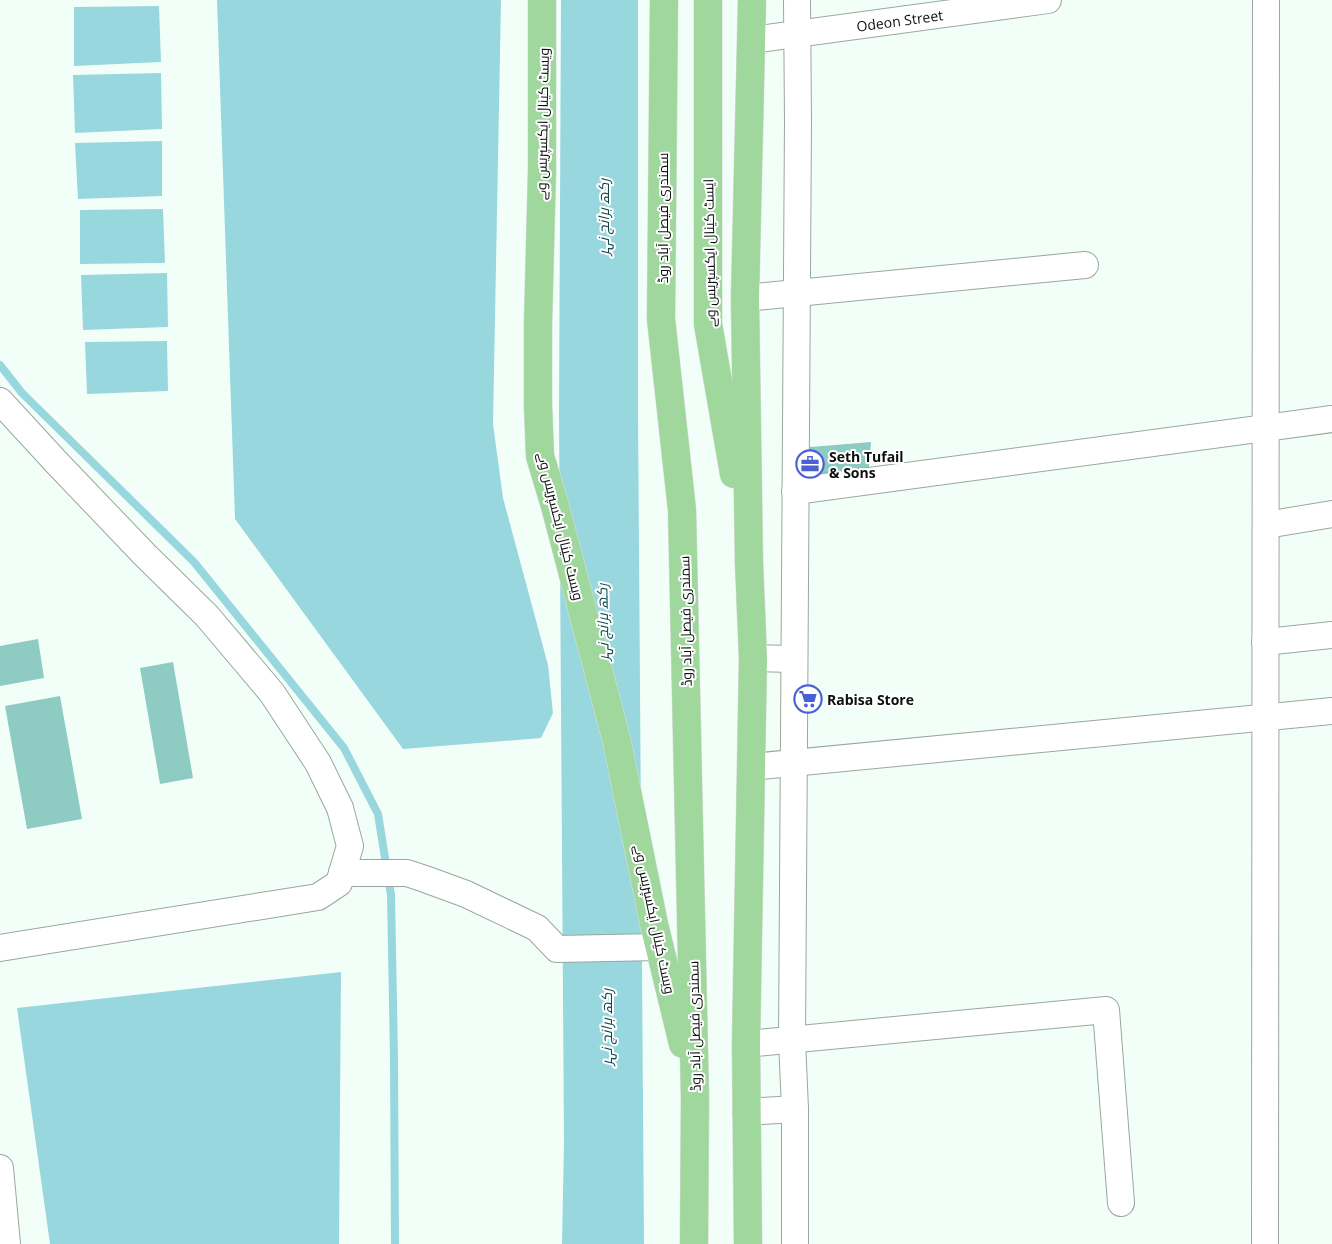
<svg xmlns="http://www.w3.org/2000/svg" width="1332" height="1244" font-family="'Open Sans',Cairo,sans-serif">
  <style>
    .water { fill: #99d7df }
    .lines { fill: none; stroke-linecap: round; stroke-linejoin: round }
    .stream { stroke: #99d7df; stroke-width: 8 }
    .building { fill: #8ecbc3 }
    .minor-casing { stroke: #9aa7a0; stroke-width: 28 }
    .major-casing { stroke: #ddd; stroke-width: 29 }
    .minor { stroke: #fff; stroke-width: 26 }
    .major { stroke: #9fd79d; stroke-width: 28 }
    .labels { text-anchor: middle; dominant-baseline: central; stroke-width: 4; stroke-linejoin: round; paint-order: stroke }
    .street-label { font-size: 14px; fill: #0b0f0d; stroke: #fff }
    .poi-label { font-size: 14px; font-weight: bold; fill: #0b0f0d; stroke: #fff; text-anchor: start }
    .water-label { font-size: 15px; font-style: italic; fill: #11494f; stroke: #fff }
  </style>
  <rect width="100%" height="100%" fill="#f2fff8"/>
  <path class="water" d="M217,0H501L493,424L503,498L548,665L553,713L541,738L403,749L235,519Z
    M561,0H638V411L644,1244H562L564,1142L559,416Z
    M159,6L161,62L74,66V7Z
    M161,73L162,129L75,133L73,75Z
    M162,141V196L78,199L75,143Z
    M163,209L165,263L80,264V210Z
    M167,273L168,327L83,330L81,275Z
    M167,341L168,391L87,394L85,342Z
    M341,972L339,1244H50L17,1008Z"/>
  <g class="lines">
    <path class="stream" d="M0,365L22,393L194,562L344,748L378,814L391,895L394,1058L395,1244"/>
  </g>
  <path class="building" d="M871,442L868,479L798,486V448Z
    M38,639L44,678L0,686V646Z
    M173,662L193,778L160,784L140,668Z
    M60,696L82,819L27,829L5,706Z"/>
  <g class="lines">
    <g class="minor-casing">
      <g id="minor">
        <path id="s1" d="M752,40L1048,0"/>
        <path d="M745,298L1085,265"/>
        <path d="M0,401L57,463L145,555L207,616L272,693L318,763L340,808L350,846L339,883L318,897L0,948"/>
        <path d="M795,491L1332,419"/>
        <path d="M1266,525L1332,514"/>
        <path d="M1265,642L1332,635"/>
        <path d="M753,658L794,659"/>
        <path d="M751,767L1332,711"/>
        <path d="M342,873H407L425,879L466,894L537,928L557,949L660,947"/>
        <path d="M746,1044L1106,1010L1121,1203"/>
        <path d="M746,1112L795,1109"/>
        <path d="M0,1168L7,1244"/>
        <path d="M795,1244V1109L792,1040L798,121L797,0"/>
        <path d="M1265,1244L1266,0"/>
      </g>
    </g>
    <g class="major-casing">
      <path id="major" d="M542,0V170L538,324V405L540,456L555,506L617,742L654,924L683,1044
        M664,0L661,319L682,510L695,1098L694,1244
        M708,0V324L734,474
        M748,1244L746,1044L753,658L749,563L745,298L752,0"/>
    </g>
    <use href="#minor" class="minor"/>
    <use href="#major" class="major"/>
  </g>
  <defs>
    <g id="office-ring" transform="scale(1.4375)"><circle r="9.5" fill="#fff" stroke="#4a61d5" stroke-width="1.5"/><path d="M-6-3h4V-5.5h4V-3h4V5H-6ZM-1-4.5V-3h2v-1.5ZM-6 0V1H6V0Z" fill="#4a61d5"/></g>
    <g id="supermarket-ring" transform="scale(1.4375)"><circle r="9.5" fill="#fff" stroke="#4a61d5" stroke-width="1.5"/><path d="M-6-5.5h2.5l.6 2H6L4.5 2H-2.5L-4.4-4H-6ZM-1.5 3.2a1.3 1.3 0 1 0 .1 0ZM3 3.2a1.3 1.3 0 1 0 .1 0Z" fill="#4a61d5"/></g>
  </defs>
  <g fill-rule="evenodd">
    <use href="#office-ring" x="810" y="464"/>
    <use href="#supermarket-ring" x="808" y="699"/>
  </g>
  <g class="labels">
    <g class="street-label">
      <text stroke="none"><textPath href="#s1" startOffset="149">Odeon Street</textPath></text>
      <text transform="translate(542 124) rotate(-89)">ویسٹ کینال ایکسپریس وے</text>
      <text transform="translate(662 218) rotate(-90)">سمندری فیصل آباد روڈ</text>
      <text transform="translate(709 253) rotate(-91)">ایسٹ کینال ایکسپریس وے</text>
      <text transform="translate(561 526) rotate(76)">ویسٹ کینال ایکسپریس وے</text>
      <text transform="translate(685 621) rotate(-91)">سمندری فیصل آباد روڈ</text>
      <text transform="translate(655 919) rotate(78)">ویسٹ کینال ایکسپریس وے</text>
      <text transform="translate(694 1026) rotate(-91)">سمندری فیصل آباد روڈ</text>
    </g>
    <g class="poi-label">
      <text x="829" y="456">Seth Tufail<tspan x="829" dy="16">&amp; Sons</tspan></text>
      <text x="827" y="699">Rabisa Store</text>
    </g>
    <g class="water-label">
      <text transform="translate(603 217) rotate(-90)">رکھ برانچ نہر</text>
      <text transform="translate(602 622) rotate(-91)">رکھ برانچ نہر</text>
      <text transform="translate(606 1027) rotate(-90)">رکھ برانچ نہر</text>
    </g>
  </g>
</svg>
